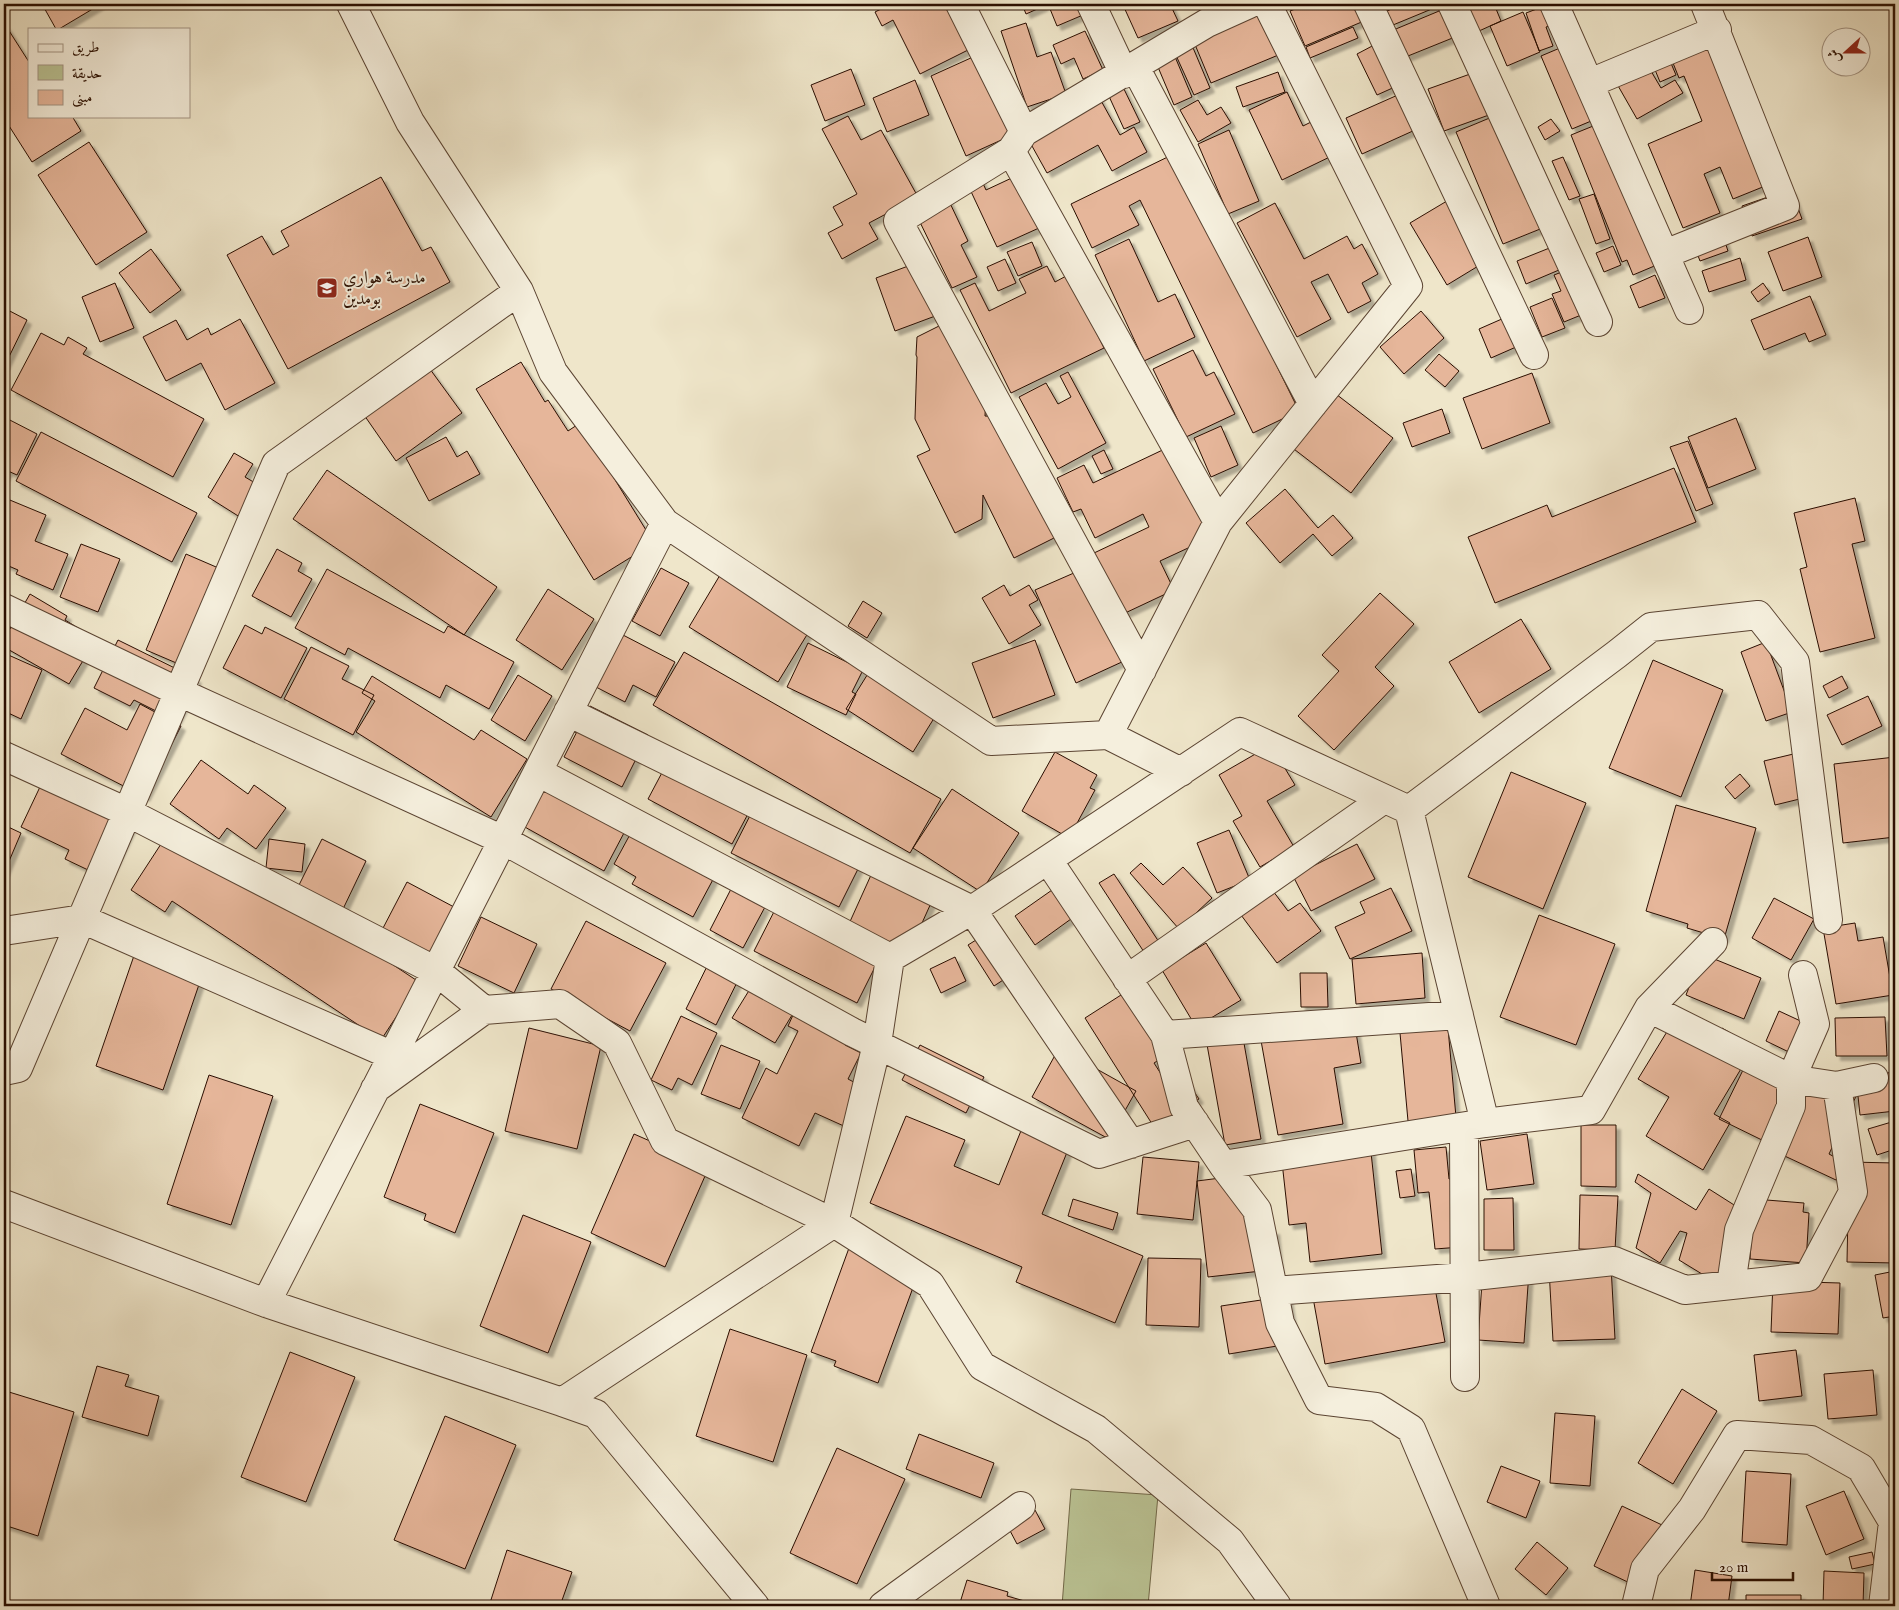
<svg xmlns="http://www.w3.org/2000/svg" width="1899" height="1610" font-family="'IM FELL English',Amiri,serif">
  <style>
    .green { fill: #bbc495; stroke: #72694a }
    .building { fill: #e6b69a; stroke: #2a0e00; filter: url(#shadow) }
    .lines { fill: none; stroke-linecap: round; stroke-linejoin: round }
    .minor-casing { stroke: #5b4432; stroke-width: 30 }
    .minor { stroke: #f5efdd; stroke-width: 28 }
    .labels { text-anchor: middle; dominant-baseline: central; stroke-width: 4; stroke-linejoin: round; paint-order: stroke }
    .poi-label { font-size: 18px; fill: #2a0e00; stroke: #f5efdd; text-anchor: start }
  </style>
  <defs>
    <filter id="shadow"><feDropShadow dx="4.5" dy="4.5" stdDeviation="1" flood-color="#0004"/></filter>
  </defs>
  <rect width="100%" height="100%" fill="#efe6ca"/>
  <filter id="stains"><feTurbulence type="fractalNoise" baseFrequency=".004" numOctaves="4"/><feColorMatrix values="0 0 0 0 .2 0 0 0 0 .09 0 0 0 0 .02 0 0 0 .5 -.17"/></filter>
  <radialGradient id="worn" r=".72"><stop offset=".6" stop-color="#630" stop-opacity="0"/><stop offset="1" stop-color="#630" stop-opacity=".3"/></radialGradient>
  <path class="green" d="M1071,1489L1158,1495L1148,1606H1062Z"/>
  <path class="building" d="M42,4H101L59,29H56Z
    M891,4H957L974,47L920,74L893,20L882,26L875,12Z
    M1022,4H1043L1044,6L1026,14Z
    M1048,4H1087L1090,12L1057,26Z
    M1126,4H1170L1178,21L1138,38L1123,5Z
    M1265,4L1288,51L1211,83L1191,35Z
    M1308,4H1365L1371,18L1305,46L1290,11Z
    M1403,4H1438L1439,6L1393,25L1387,11Z
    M1456,4L1455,37L1403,58L1391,31Z
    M1467,4H1494L1501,21L1479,31Z
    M1550,4L1557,24L1546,27L1553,46L1539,51L1526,13Z
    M1523,12L1540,52L1507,66L1490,26Z
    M1026,23L1037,57L1051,52L1066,94L1027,107L1001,31Z
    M6,26L29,62V116H72L81,131L32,162L4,118V27Z
    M1720,26L1780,180L1733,199L1720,167L1704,174L1720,213L1683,228L1648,144L1702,121L1684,76L1679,78L1667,48Z
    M1353,27L1358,38L1310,58L1306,47Z
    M1085,31L1103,70L1083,79L1074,58L1061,64L1053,45Z
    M1191,43L1210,88L1194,95L1174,51Z
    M1376,44L1397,86L1377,95L1357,54Z
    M1567,45L1596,119L1572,129L1541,56Z
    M984,52L1019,132L966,156L931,76Z
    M1173,52L1192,97L1174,105L1155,60Z
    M1667,54L1676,75L1660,82L1651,60Z
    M1648,66L1661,88L1675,80L1683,93L1637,119L1617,84Z
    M1487,68L1503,110L1444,131L1428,89Z
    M851,69L865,105L825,121L811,85Z
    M1278,72L1285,92L1243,107L1236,87Z
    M915,80L929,115L887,132L873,98Z
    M1122,85L1140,122L1124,129L1107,92Z
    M1287,92L1303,126L1321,117L1338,153L1282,180L1249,110Z
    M1400,94L1415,130L1362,154L1346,118Z
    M1099,97L1120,135L1134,127L1147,152L1112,171L1098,145L1047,173L1027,137Z
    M1198,100L1207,115L1221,107L1231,123L1198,142L1180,110Z
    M1504,112L1560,221L1503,244L1456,132Z
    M848,116L861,140L881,130L918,197L869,223L878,239L842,259L828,233L843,225L833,207L857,194L822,129Z
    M1551,119L1560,131L1545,140L1538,127Z
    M1603,122L1671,259L1633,275L1627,260L1622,262L1571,135Z
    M1229,130L1259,201L1228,214L1198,144Z
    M89,142L147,232L96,265L38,175Z
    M1180,151L1258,328L1299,411L1253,433L1140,200L1129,206L1139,225L1092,248L1071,204Z
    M1563,157L1580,196L1569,200L1552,161Z
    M1016,176L1039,228L997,247L967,183L980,177L986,190Z
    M381,177L422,251L431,247L450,282L288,369L227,255L262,236L273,255L289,246L281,231Z
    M1791,189L1802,219L1752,236L1742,206Z
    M1462,192L1498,254L1447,285L1410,223Z
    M1594,194L1610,239L1596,244L1579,199Z
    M948,199L968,241L961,245L977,277L952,288L916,214Z
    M1275,203L1304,259L1347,236L1354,249L1362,244L1378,274L1362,283L1371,301L1348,313L1328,274L1311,282L1331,319L1297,337L1237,223Z
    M1720,227L1728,251L1700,261L1691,237Z
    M1808,237L1822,277L1783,291L1768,252Z
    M1129,239L1158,302L1175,294L1195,337L1144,361L1095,255Z
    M1032,242L1042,266L1018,276L1007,252Z
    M1557,245L1566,267L1526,284L1517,261Z
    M1613,246L1621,265L1604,272L1596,253Z
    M151,249L181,290L150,313L119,273Z
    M1740,258L1746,280L1709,292L1702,271Z
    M927,259L946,312L895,331L876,278Z
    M1005,259L1016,283L998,291L987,267Z
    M1585,263L1603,306L1564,322L1552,294L1561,291L1554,275Z
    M1047,266L1055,282L1068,275L1104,348L1011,393L960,290L975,283L989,311L1026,293L1019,279Z
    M1655,275L1665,298L1639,308L1630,286Z
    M115,283L134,328L100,342L82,297Z
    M1763,283L1770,293L1758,302L1751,292Z
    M1810,296L1826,335L1809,342L1805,333L1764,350L1751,320Z
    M1552,298L1565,328L1542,337L1530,307Z
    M4,308L27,320L4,367Z
    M1421,311L1444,338L1404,374L1380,347Z
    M1520,311L1532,340L1491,358L1479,329Z
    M240,319L275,383L225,410L201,363L166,381L143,337L176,320L187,340L208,328L211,335Z
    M943,324L986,395L985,416L1004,417L1062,534L1014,558L983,495L982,519L955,533L917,456L930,450L915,419L917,357L916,355L917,337Z
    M41,333L64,345L68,337L87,348L83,354L204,419L173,477L11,390Z
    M1193,350L1206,376L1214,372L1235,414L1186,437L1153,369Z
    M1439,354L1459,371L1445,387L1425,370Z
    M521,362L545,402L548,400L568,431L580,423L654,543L594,580L476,389Z
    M427,365L462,413L396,461L362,412Z
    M1068,372L1106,443L1058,469L1019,397L1046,383L1058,404L1071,397L1060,376Z
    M1532,373L1550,423L1482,449L1463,398Z
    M1332,391L1393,438L1351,493L1290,446Z
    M1442,409L1450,433L1412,447L1403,423Z
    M4,417L37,434L17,475L8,471L4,478Z
    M1736,418L1756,469L1708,488L1688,437Z
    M1221,426L1238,465L1211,477L1194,438Z
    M41,432L197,513L172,562L16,481Z
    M446,437L457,457L467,451L480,474L429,501L406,458Z
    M1688,441L1713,504L1696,511L1670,447Z
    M1171,446L1214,536L1160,561L1174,590L1123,614L1094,553L1149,527L1143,514L1095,538L1081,509L1073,512L1057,478L1084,465L1093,483Z
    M1104,450L1113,469L1101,474L1092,456Z
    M234,453L253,464L245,477L262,487L243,519L208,497Z
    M1674,468L1696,522L1495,603L1468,537L1547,505L1552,517Z
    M327,470L497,587L464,635L293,519Z
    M1285,489L1318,528L1333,515L1353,538L1332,556L1313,534L1280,563L1246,523Z
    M5,498L46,515L35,541L68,554L53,590L16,574L18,570L4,564V501Z
    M1855,498L1865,541L1852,544L1875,638L1820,652L1800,569L1807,567L1794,513Z
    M81,544L120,559L98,612L60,597Z
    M277,549L302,563L298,571L312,579L291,617L252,596Z
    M186,554L230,573L195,671L146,650Z
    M726,565L816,620L778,682L689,627Z
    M661,568L689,583L660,636L632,621Z
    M327,569L444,633L448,626L514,662L489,709L446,685L440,698L348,648L345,655L295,628Z
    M1083,569L1124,661L1076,683L1035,590Z
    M1004,585L1010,596L1029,585L1038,600L1029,605L1041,625L1009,644L982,598Z
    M548,589L594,619L562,670L516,640Z
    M1380,593L1414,624L1375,667L1394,686L1334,750L1298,716L1339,671L1322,655Z
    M30,594L67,616L65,620L96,639L69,684L4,647V639Z
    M863,601L882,613L867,638L848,626Z
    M1521,619L1551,669L1479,713L1449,662Z
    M245,625L262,634L265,627L307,648L281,698L223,668Z
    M623,635L675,662L656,697L633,685L625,702L596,687Z
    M118,640L197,679L176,721L134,700L130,706L94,688Z
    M1035,640L1055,695L993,718L972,663Z
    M1766,642L1792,712L1766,721L1741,652Z
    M808,643L863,670L852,692L856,694L846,715L787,687Z
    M311,647L349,666L342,679L374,695L353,735L284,699Z
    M684,652L941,799L910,853L653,705Z
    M4,653L42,670L21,719L4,711Z
    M1653,660L1723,690L1681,797L1609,768Z
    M874,664L941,707L913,752L846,709Z
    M518,675L552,696L525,741L491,720Z
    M372,676L474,740L481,730L527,759L491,817L356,732L375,701L362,693Z
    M1842,676L1848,688L1829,698L1823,686Z
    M1868,696L1882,726L1842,745L1827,715Z
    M140,704L181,726L145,797L61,754L85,708L127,730Z
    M590,706L648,735L622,787L564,757Z
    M1271,745L1295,785L1267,801L1294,847L1260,867L1233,821L1242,816L1219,775Z
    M674,750L758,795L732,844L648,799Z
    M1806,751L1816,795L1775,805L1764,761Z
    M1055,752L1097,775L1090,788L1095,790L1069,838L1022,811Z
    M1895,757V837L1843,843L1834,764Z
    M201,760L248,794L254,785L286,808L256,849L227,828L219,839L170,804Z
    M48,770L138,813L107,879L65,859L69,850L21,827Z
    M1511,772L1586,803L1543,909L1468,877Z
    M1740,774L1750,786L1735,799L1725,787Z
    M551,776L625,831L604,871L523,826Z
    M952,789L1019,833L981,892L913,848Z
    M759,798L866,853L839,907L731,853Z
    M1676,805L1756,828L1724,939L1687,928L1688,924L1646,911Z
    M640,816L717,872L693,917L632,884L636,877L614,864Z
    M176,821L419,982L381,1040L172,901L165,912L131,890Z
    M4,825L21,833L4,873Z
    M1229,830L1250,880L1217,893L1197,843Z
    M269,839L305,844L302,872L266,868Z
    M322,839L366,861L343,909L298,887Z
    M1357,844L1375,879L1311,911L1293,876Z
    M1141,863L1163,885L1183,867L1212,898L1179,929L1130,873Z
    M876,864L936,892L908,954L848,926Z
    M1114,874L1159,942L1144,952L1099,883Z
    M407,882L454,907L429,955L382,930Z
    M1062,883L1082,911L1035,945L1015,916Z
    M1391,888L1412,931L1350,959L1335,927L1365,913L1360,902Z
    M731,889L765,907L743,948L710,930Z
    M1273,891L1288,911L1300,903L1321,931L1277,963L1241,915Z
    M783,894L885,947L857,1003L754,951Z
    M1774,898L1814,919L1791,960L1752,938Z
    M1539,915L1615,944L1576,1045L1500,1017Z
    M481,917L537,944L514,993L458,966Z
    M586,921L666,963L630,1031L551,989Z
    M1855,923L1858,941L1883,937L1893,995L1836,1004L1823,928Z
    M984,935L1023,967L994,986L968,945Z
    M1206,943L1241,1000L1196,1027L1162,970Z
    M138,944L205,967L163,1090L96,1066Z
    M718,944L748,960L716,1025L686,1009Z
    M1422,953L1425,998L1356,1004L1352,959Z
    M1702,954L1761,978L1744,1019L1686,995Z
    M955,957L966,981L941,993L930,969Z
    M1300,973H1327L1328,1007H1301Z
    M758,976L800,1002L775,1043L732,1018Z
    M1132,988L1173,1051L1154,1063L1161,1074L1176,1065L1199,1099L1154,1127L1085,1018Z
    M799,1002L853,1029L845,1045L861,1053L848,1079L865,1088L846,1127L815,1113L799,1146L742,1118L766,1068L777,1074L798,1031L788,1026Z
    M1779,1011L1807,1024L1793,1054L1766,1041Z
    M1353,1014L1361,1063L1334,1068L1343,1124L1278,1135L1260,1035Z
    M681,1016L717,1033L692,1085L678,1078L672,1090L651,1080Z
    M1447,1017L1456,1117L1408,1121L1399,1022Z
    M1676,1017L1715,1040L1722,1028L1754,1047L1714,1114L1730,1123L1703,1170L1646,1136L1669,1097L1638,1079Z
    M1885,1017L1887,1056H1836L1835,1018Z
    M529,1028L601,1046L577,1149L505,1131Z
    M1242,1032L1261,1139L1225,1145L1206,1039Z
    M721,1045L760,1061L740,1109L701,1094Z
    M920,1045L984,1077L966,1113L902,1080Z
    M1059,1048L1136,1091L1109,1139L1032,1097Z
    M1745,1066L1792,1090L1766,1142L1719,1119Z
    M1812,1071L1858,1092L1829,1154L1844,1162L1836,1180L1774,1151Z
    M1895,1072V1111L1860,1115L1856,1077Z
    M209,1075L273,1096L231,1225L167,1204Z
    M420,1104L494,1133L455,1233L424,1220L426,1214L384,1197Z
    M906,1116L965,1140L954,1166L999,1185L1027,1116L1074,1135L1042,1214L1143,1256L1115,1323L1016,1282L1022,1267L870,1203Z
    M1895,1121V1149L1877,1155L1868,1129Z
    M1581,1125H1616V1187L1581,1186Z
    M634,1134L709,1167L665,1267L591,1233Z
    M1527,1134L1534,1184L1487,1190L1480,1141Z
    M1370,1143L1382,1254L1310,1262L1306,1223L1289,1225L1281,1153Z
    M1446,1147L1449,1179L1467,1177L1474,1246L1435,1249L1429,1192L1418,1193L1414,1150Z
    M1143,1157L1199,1162L1193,1220L1137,1214Z
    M1849,1162L1895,1163V1263L1847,1262Z
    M1411,1169L1415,1196L1400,1198L1396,1171Z
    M1638,1174L1696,1210L1709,1189L1742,1210L1721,1279L1702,1274L1679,1260L1687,1233L1680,1231L1660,1263L1636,1248L1651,1193L1635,1182Z
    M1244,1175L1250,1233L1275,1230L1279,1269L1208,1277L1197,1181Z
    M1580,1195L1618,1196L1615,1250L1579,1249Z
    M1513,1198L1514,1250H1484V1199Z
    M1073,1199L1118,1213L1113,1230L1068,1216Z
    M1754,1199L1804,1203L1803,1212L1809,1213L1806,1263L1750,1259Z
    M523,1215L591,1242L548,1353L480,1326Z
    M849,1248L918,1274L878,1383L834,1366L836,1361L811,1352Z
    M1148,1258L1201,1259L1199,1327L1146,1325Z
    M1611,1266L1615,1339L1553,1341L1549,1269Z
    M1483,1268L1529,1271L1524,1343L1478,1340Z
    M1895,1271V1316L1883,1318L1875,1275Z
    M1432,1272L1445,1342L1325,1364L1312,1292Z
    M1773,1281L1840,1283L1838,1334L1771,1332Z
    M1288,1296L1295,1343L1229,1354L1221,1306Z
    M730,1329L807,1355L773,1462L696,1436Z
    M1796,1350L1802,1396L1759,1401L1754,1355Z
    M290,1352L355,1377L306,1502L241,1477Z
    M97,1366L129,1375L125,1386L159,1396L148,1436L82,1417Z
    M1873,1370L1877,1415L1828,1419L1824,1374Z
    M1682,1389L1717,1411L1673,1484L1638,1463Z
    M9,1392L74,1412L38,1536L4,1525V1410Z
    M1555,1413L1595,1416L1590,1486L1550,1483Z
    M445,1416L516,1445L465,1569L394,1540Z
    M919,1434L994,1463L981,1498L906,1469Z
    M837,1448L905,1479L857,1584L790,1553Z
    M1501,1466L1540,1481L1526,1518L1487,1502Z
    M1746,1471L1791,1474L1787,1545L1742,1542Z
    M1844,1491L1864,1539L1826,1555L1806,1506Z
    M1622,1506L1662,1525L1634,1585L1594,1566Z
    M1035,1510L1045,1529L1017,1544L1007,1525Z
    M1537,1542L1568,1568L1546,1595L1515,1569Z
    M507,1550L572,1572L560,1606H489Z
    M1872,1552L1875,1564L1852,1569L1849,1557Z
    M1695,1570L1732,1576L1728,1606H1690Z
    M1824,1571L1864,1573L1863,1606H1823Z
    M967,1580L1008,1592L1007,1596L1042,1606H959Z
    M1746,1595H1801V1606H1746Z"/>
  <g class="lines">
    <g class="minor-casing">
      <path id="minor" d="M351,4L410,122L519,291L553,372L665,523L991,741L1108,735L1181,772
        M960,4L1024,132
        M1091,4L1124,74
        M1368,4L1534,355
        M1452,4L1598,322
        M1554,4L1689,310
        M1135,67L1313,404
        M1590,83L1717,30
        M1011,151L1218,522
        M1665,254L1785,206L1705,4
        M4,608L179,692L503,840L852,1032L1099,1154L1195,1123
        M1142,670L898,221L1011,151L1024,132L1207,23L1249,4
        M568,712L972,910L1131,1144
        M1108,735L1218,522L1408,286L1267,4
        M4,756L127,812L436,971L484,1010
        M538,772L890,958
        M1409,810L1617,654L1651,627L1758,615L1795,662L1828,920
        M1048,860L1165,1035L1184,1107L1223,1165L1257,1210L1280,1323L1319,1400L1376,1407L1411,1429L1486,1606
        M4,931L82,919L393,1056
        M1127,979L1384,799
        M1649,1008L1791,1079L1837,1086L1874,1078
        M1165,1035L1459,1015
        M4,1071L18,1068L276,464L519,291
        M375,1089L484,1010L560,1004L617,1043L665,1141L834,1223L930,1284L982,1366L1096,1429L1230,1541L1277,1606
        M1464,1127L1465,1377
        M1223,1165L1485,1123
        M4,1204L266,1303L562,1402L834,1223L877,1044L890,958L972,910L1240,732L1409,810L1485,1123L1591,1110L1649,1008L1713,942
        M1731,1285L1739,1230L1791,1106V1079L1815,1024L1803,975
        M1273,1291L1465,1277L1614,1261L1685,1290L1808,1277L1853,1192L1837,1086
        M266,1303L665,523
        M562,1402L596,1414L755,1606
        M883,1606L1021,1506
        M1636,1606L1645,1569L1692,1509L1737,1435L1811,1440L1861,1468L1893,1522L1883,1606"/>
    </g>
    <use href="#minor" class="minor"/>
  </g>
  <defs>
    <g id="school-square" transform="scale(1.125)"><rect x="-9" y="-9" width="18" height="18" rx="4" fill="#8f2418" stroke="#f5efdd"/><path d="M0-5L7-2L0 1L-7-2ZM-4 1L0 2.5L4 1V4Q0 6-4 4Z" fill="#fff"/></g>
  </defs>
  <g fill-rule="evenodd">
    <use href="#school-square" x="327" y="288"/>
  </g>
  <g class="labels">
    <g class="poi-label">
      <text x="343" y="278">مدرسة هواري<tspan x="343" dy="21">بومدين</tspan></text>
    </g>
  </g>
  <rect width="1899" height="1610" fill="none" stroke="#efe6ca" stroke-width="20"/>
  <rect x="5" y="5" width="1889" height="1600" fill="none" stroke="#2a0e00" stroke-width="2.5"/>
  <rect x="10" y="10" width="1879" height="1590" fill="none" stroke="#2a0e00"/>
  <rect x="28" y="28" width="162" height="90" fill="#f5efdd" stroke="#a49585"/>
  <rect x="38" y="44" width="25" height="8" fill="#f5efdd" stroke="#a49585"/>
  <text x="72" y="52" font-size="15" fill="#2a0e00">طريق</text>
  <rect x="38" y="65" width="25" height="15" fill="#bbc495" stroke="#a49585"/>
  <text x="72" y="78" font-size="15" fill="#2a0e00">حديقة</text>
  <rect x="38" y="90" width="25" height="15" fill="#e6b69a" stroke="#a49585"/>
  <text x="72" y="102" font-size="15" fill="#2a0e00">مبنى</text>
  <g transform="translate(1846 52) rotate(249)"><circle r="24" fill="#f5efdd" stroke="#a49585"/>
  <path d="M0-4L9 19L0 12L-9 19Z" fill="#8f2418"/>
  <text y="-8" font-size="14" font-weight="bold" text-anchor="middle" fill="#2a0e00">ش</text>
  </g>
  <path d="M1712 1572v8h81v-8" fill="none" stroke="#2a0e00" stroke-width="2.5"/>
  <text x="1719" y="1572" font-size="15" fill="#2a0e00" stroke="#f5efdd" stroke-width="4" paint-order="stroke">20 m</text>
  <rect width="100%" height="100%" filter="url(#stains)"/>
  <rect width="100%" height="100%" fill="url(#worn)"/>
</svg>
